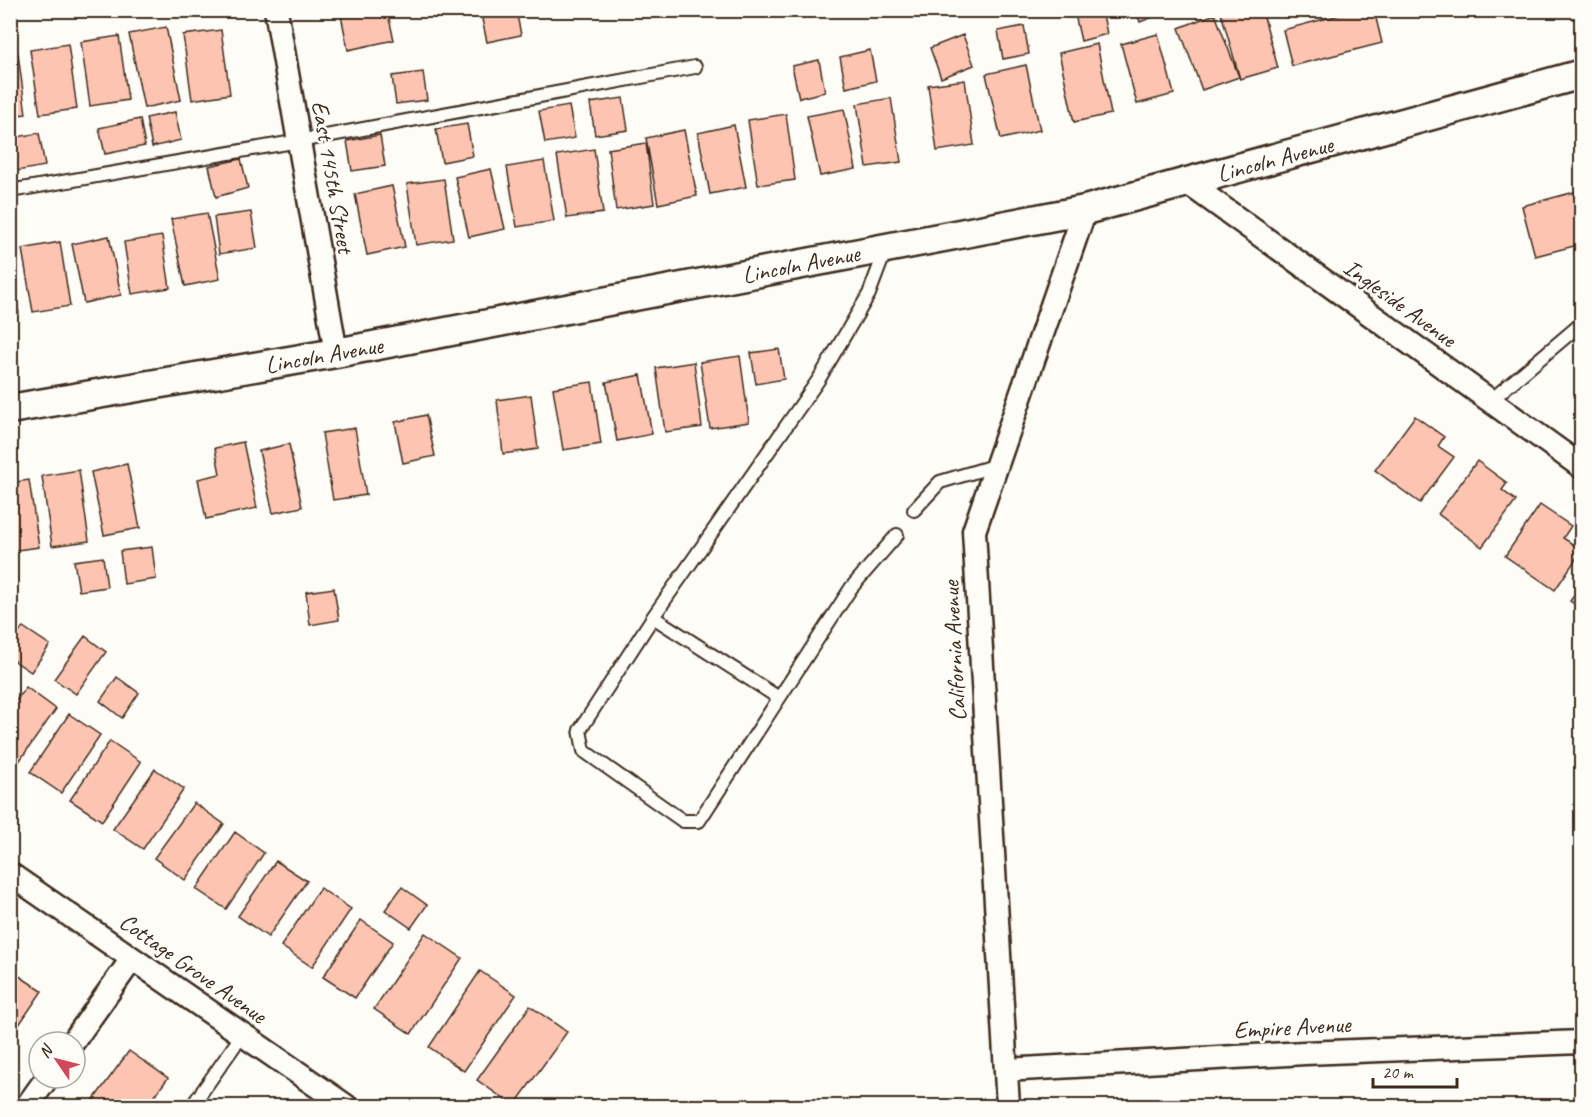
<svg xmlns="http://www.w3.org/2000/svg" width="1592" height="1117" font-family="Caveat,sans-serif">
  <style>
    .building { fill: #fdc5b1; stroke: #3b2a1e; stroke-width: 1.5 }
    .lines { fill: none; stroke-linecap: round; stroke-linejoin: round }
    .service-casing { stroke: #3b2a1e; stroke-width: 16 }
    .minor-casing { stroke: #3b2a1e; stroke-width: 27 }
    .tertiary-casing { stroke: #3b2a1e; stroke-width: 33 }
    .service { stroke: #fdfcf7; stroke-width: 12 }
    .minor { stroke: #fdfcf7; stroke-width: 22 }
    .tertiary { stroke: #fdfcf7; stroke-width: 28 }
    .labels { text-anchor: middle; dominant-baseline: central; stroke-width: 5; stroke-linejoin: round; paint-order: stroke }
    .street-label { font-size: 24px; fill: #3b2a1e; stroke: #fdfcf7 }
  </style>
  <rect width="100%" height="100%" fill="#fdfcf7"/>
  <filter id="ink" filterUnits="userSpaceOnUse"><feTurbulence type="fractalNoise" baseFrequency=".0167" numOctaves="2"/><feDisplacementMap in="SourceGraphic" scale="12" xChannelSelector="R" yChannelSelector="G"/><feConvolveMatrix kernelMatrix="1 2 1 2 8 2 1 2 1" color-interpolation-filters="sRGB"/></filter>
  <g filter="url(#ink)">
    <path class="building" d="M340,10H387L394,40L348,50Z
      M480,10H516L521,35L487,42Z
      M1074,10H1102L1107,34L1081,41Z
      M1136,10H1166V12L1140,22Z
      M1230,10H1262L1278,68L1240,79L1221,13Z
      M1358,10H1374L1382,43L1292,66L1283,30Z
      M1215,14L1239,77L1202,90L1179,28Z
      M1024,26L1029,54L1003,59L998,31Z
      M166,27L181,100L144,108L129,34Z
      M221,30L230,94L192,100L183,35Z
      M1158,34L1174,94L1137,104L1121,44Z
      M963,35L974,65L941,78L930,48Z
      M119,36L128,100L90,106L81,42Z
      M68,44L77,109L40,114L30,50Z
      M1097,44L1111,114L1074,122L1059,53Z
      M870,50L876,81L846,88L840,57Z
      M18,54L26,114L10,116V55Z
      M819,60L825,92L799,98L792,66Z
      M1026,65L1040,130L1001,139L986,74Z
      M423,72L427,100L396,104L392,76Z
      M965,80L974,145L937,151L928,85Z
      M623,98L628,130L595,135L590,103Z
      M891,98L901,162L867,167L857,104Z
      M569,106L575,138L545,143L539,111Z
      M844,109L856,169L820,176L807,116Z
      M175,112L181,140L152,147L146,118Z
      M786,114L795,180L758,185L748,120Z
      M140,119L145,146L105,154L99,128Z
      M467,124L473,156L442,162L436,129Z
      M734,125L746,187L710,194L698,133Z
      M684,130L697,196L658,204L646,138Z
      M39,133L45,166L17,171L11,138Z
      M380,135L385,166L352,171L347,141Z
      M646,143L654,204L616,210L608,149Z
      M594,149L603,213L567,218L557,155Z
      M241,159L248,188L216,197L209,166Z
      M544,161L554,221L517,227L507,167Z
      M491,169L505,229L469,237L455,177Z
      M444,179L453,239L416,245L407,184Z
      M392,186L405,247L367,255L355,194Z
      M1582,190V244L1535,256L1522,206Z
      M251,212L257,248L219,254L214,217Z
      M207,213L220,279L185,286L171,219Z
      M109,236L121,295L84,303L72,244Z
      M162,236L170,288L132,294L124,242Z
      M60,242L70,306L33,312L22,249Z
      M10,259L19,314L10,316Z
      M779,349L784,379L756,384L751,353Z
      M740,356L749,422L710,428L700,362Z
      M694,362L702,427L665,432L656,368Z
      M641,375L652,434L617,441L606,382Z
      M592,382L601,444L563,450L553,388Z
      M531,395L538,449L503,454L497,400Z
      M426,415L435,456L403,463L395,422Z
      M1415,416L1444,437L1438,446L1454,457L1420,503L1375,470Z
      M355,428L366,495L333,500L322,433Z
      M243,442L257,508L206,519L198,479L220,474L215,448Z
      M289,444L302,507L273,513L259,451Z
      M1477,461L1507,483L1502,490L1516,501L1482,547L1438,514Z
      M127,464L140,528L104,535L91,472Z
      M79,470L89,541L52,546L42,476Z
      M29,480L39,547L10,551V483Z
      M1540,505L1571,526L1563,538L1582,550L1555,590L1505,556Z
      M152,547L156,579L124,584L120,551Z
      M103,557L107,587L79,591L74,561Z
      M1582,584V609L1570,601Z
      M334,588L339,620L310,625L306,592Z
      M23,627L50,645L31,672L10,658V645Z
      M85,636L106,652L76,694L54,679Z
      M117,677L139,693L122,718L100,701Z
      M26,687L56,709L18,763L10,758V709Z
      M69,714L100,735L61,793L30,772Z
      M110,741L141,762L102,821L70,800Z
      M155,769L184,789L143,849L113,829Z
      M194,803L224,824L185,880L154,858Z
      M235,832L264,853L226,909L196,889Z
      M276,861L307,881L268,937L238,916Z
      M402,887L427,905L411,928L385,910Z
      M320,888L351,909L312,967L281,946Z
      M361,920L393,942L355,998L323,977Z
      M425,933L462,958L411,1034L374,1009Z
      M10,970L42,991L10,1038Z
      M480,971L516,995L464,1071L429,1047Z
      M530,1006L567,1032L514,1106L477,1080Z
      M129,1051L168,1078L147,1106H89Z"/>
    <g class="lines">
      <g class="service-casing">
        <path id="service" d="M10,191L299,141L695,67
          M886,249L869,294L819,379L653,617L580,730L584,751L683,821H699L851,588L897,535
          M1490,401L1582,323
          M914,510L940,482L997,465
          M653,617L779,698
          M192,1106L242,1035"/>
      </g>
      <g class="minor-casing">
        <path id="minor" d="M276,10L336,353
          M1188,183L1582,467
          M10,874L346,1106
          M73,1042L132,959
          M1006,1070L1305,1053L1582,1042
          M27,1106L47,1078
          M1008,1106L974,531L1085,210"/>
      </g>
      <g class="tertiary-casing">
        <path id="tertiary" d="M10,409L336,353L1085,210L1582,74"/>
      </g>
      <use href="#service" class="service"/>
      <use href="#minor" class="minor"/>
      <use href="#tertiary" class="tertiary"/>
    </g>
  </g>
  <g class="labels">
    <g class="street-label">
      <text transform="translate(1275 159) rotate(-15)">Lincoln Avenue</text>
      <text transform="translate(333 177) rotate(80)">East 145th Street</text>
      <text transform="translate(801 264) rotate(-11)">Lincoln Avenue</text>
      <text transform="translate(1400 303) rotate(36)">Ingleside Avenue</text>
      <text transform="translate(324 355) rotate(-10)">Lincoln Avenue</text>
      <text transform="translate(954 651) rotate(-93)">California Avenue</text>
      <text transform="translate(193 968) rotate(35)">Cottage Grove Avenue</text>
      <text transform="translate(1292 1027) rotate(-3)">Empire Avenue</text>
    </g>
  </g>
  <rect width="1592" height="1117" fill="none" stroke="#fdfcf7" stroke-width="36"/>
  <rect x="18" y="18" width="1556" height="1081" fill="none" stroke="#3b2a1e" stroke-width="2" filter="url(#ink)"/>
  <g transform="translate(57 1060) rotate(305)"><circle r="28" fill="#fdfcf7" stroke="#afa8a0" stroke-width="1.5"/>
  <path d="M0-4.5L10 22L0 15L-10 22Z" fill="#d1495b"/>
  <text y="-9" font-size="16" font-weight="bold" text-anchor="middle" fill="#3b2a1e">N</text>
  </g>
  <path d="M1373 1078v9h84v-9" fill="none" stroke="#3b2a1e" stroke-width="3"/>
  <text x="1382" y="1078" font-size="18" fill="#3b2a1e" stroke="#fdfcf7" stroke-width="4.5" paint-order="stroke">20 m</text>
</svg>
